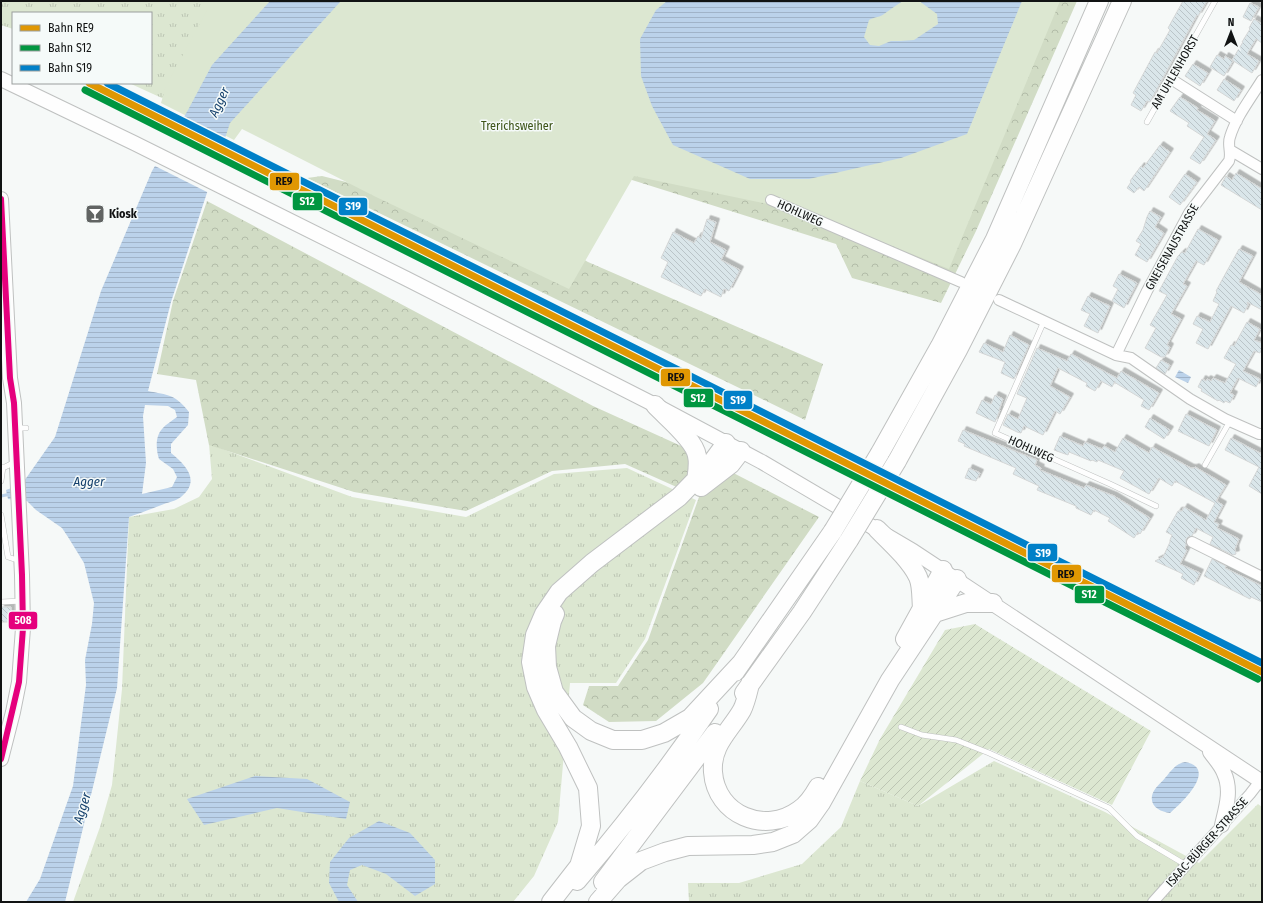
<svg xmlns="http://www.w3.org/2000/svg" width="1263" height="903" font-family="'Fira Sans Condensed',sans-serif">
  <style>
    .grass { fill: url(#grass-tufts) }
    .forest { fill: url(#forest-crowns) }
    .park { fill: #dce7d1 }
    .garden { fill: url(#garden-furrows) }
    .water { fill: url(#water-rules); fill-rule: evenodd }
    .pier { fill: #f6f9f8 }
    .lines { fill: none; stroke-linecap: round; stroke-linejoin: round }
    .stream { stroke: #bbd2ea; stroke-width: 3 }
    .building { fill: url(#building-back-hatch); stroke: #d4d6d6; filter: url(#shadow) }
    .lane-casing { stroke: #bfc1c0; stroke-width: 6 }
    .street-casing { stroke: #bfc1c0; stroke-width: 12 }
    .secondary-casing { stroke: #bfc1c0; stroke-width: 16 }
    .highway-casing { stroke: #bfc1c0; stroke-width: 20 }
    .lane { stroke: #fefefe; stroke-width: 5 }
    .street { stroke: #fefefe; stroke-width: 10 }
    .secondary { stroke: #fefefe; stroke-width: 14 }
    .highway { stroke: #fefefe; stroke-width: 18 }
    .highway-bridge-casing { stroke: #bfc1c0; stroke-width: 20; stroke-linecap: butt }
    .highway-bridge { stroke: #fefefe; stroke-width: 18 }
    .bus-1-casing { stroke: #f5faf9; stroke-width: 9 }
    .bus-1 { stroke: #e5007d; stroke-width: 6 }
    .rail-1-casing { stroke: #f5faf9; stroke-width: 10 }
    .rail-2-casing { stroke: #f5faf9; stroke-width: 10 }
    .rail-3-casing { stroke: #f5faf9; stroke-width: 10 }
    .rail-1 { stroke: #e09702; stroke-width: 7 }
    .rail-2 { stroke: #009640; stroke-width: 7 }
    .rail-3 { stroke: #0080c8; stroke-width: 7 }
    .labels { text-anchor: middle; dominant-baseline: central; stroke-width: 3; stroke-linejoin: round; paint-order: stroke }
    .street-label { font-size: 12px; fill: #111313; stroke: #f5faf9 }
    .park-label { font-size: 12px; fill: #3e5519; stroke: #f5faf9 }
    .poi-label { font-size: 12px; font-weight: bold; fill: #111313; stroke: #f5faf9; text-anchor: start }
    .water-label { font-size: 13px; font-style: italic; fill: #14406c; stroke: #f5faf9 }
    .line-badge { stroke: #f5faf9; stroke-width: 1.5 }
    .badge-label { font-size: 11px; text-anchor: middle; font-weight: bold; fill: #fff }
    .pale-badge-label { font-size: 11px; text-anchor: middle; font-weight: bold; fill: #111 }
  </style>
  <defs>
    <pattern id="grass-tufts" width="24" height="20" patternUnits="userSpaceOnUse"><rect width="24" height="20" fill="#dce7d1"/><path d="M3 7l-1-3M5 7V3M7 7l1-3M15 17l-1-3M17 17v-4M19 17l1-3" fill="none" stroke="#bcc5b3"/></pattern>
    <pattern id="forest-crowns" width="20" height="18" patternUnits="userSpaceOnUse"><rect width="20" height="18" fill="#d1dcc5"/><path d="M2 6a3 3 0 1 1 6 0M12 15a3 3 0 1 1 6 0" fill="none" stroke="#b2bca8"/></pattern>
    <pattern id="garden-furrows" width="10" height="10" patternUnits="userSpaceOnUse"><rect width="10" height="10" fill="#dce7d1"/><path d="M-1 1l2-2M0 10L10 0M9 11l2-2" fill="none" stroke="#bcc5b3"/></pattern>
    <pattern id="water-rules" width="6" height="5" patternUnits="userSpaceOnUse"><rect width="6" height="5" fill="#bbd2ea"/><path d="M0 2.5h6" fill="none" stroke="#a0b3c8"/></pattern>
    <pattern id="building-back-hatch" width="6" height="6" patternUnits="userSpaceOnUse"><rect width="6" height="6" fill="#dae6ea"/><path d="M-1 5l2 2M0 0l6 6M5-1l2 2" fill="none" stroke="#bac4c8"/></pattern>
    <filter id="shadow"><feDropShadow dx="3.5" dy="-3.5" stdDeviation="0" flood-color="#0004"/></filter>
  </defs>
  <rect width="100%" height="100%" fill="#f6f9f8"/>
  <path class="grass" d="M1,1H270L188,110L129,83H151V13H13V29L1,25Z
    M209,444L352,497L466,517L554,474L627,468L696,500L645,639L616,683H570L558,822L534,876L513,902H73L100,827L112,785L122,689L129,517L174,509L199,497L212,479Z
    M994,761L1105,812L1199,863L1258,804L1262,807V902H689L688,883H739L802,864L841,827L860,781L918,806Z"/>
  <path class="forest" d="M1022,1H1077L976,231L941,303L852,278L836,244L632,180L585,133Z
    M322,176L358,185L576,255L588,262L823,364L805,420L307,178Z
    M207,201L593,406L679,445L819,517L703,683L656,721L609,722L583,705L589,686H618L648,640L699,497L625,464L552,471L466,511L354,492L209,445L196,380L157,374L173,301Z"/>
  <path class="park" d="M212,1H1060L949,269L811,213L634,176L569,289L374,196L242,129L234,140L161,103L166,86Z"/>
  <path class="garden" d="M975,624L1151,731L1112,805L989,749L918,806L860,781L880,739L945,630Z"/>
  <path class="water" d="M270,1H341L230,123L171,302L148,391C168,395 175,394 189,412L188,425L171,444V453C186,465 201,481 181,497C176,501 169,502 164,504C152,509 140,513 129,517L117,688L65,902H26L40,879L73,786L86,685L85,660L92,624L94,603L84,563L68,537L62,528L36,510L27,501L8,499L6,490L22,484L55,437L101,291L152,171L188,110L212,65ZM145,405L168,406L175,410L177,417C172,421 166,424 162,429C155,437 156,449 159,459L173,469L177,477L172,487L142,494L146,463L143,416Z
    M667,1H903C896,5 890,10 884,14C881,17 874,17 869,20L864,37L870,45L879,46L891,41H900L914,40L938,24L937,14L919,1H1022L967,134L901,158L809,179H750L673,145L652,106L641,76L640,39L656,10Z
    M1179,370L1191,377L1188,383L1175,377Z
    M1185,762C1218,768 1183,802 1170,813C1161,812 1150,807 1152,796C1153,789 1161,783 1165,778C1171,771 1175,764 1185,762Z
    M255,776L307,779L350,802L346,819L277,808L204,825L187,799Z
    M379,821L410,833L435,860V884L415,896L386,874L362,865L350,870L347,885L358,902H339L329,883L330,862L349,838Z"/>
  <path class="pier" d="M182,116L227,139L209,193L153,165Z"/>
  <g class="lines">
    <path class="stream" d="M1,496L11,494"/>
  </g>
  <path class="building" d="M1183,1H1207L1198,16L1197,15L1150,102L1147,101L1141,111L1131,105L1136,95L1133,93L1155,52L1157,53L1170,30L1168,28Z
    M1250,3L1259,7L1251,21L1243,17Z
    M1254,19L1262,24V43L1256,39L1247,54L1259,61L1252,73L1232,60L1243,42H1242L1250,29L1249,28Z
    M1217,55L1224,59L1225,56L1233,61L1224,76L1210,67Z
    M1193,64L1208,73L1200,86L1185,76Z
    M1224,79L1241,90L1234,101L1217,90Z
    M1180,97L1198,108L1197,110L1215,121L1207,134L1216,140L1200,164L1190,158L1204,137L1187,126L1189,123L1170,111Z
    M1160,145L1170,152L1144,191L1139,187L1134,193L1127,188L1131,182L1130,181L1141,166L1143,168Z
    M1236,173L1262,189V210L1221,185L1226,176L1232,180Z
    M1185,174L1197,182L1180,205L1169,197Z
    M1150,211L1161,217L1155,227L1164,233L1147,262L1135,255L1141,244L1136,241L1143,230L1147,217Z
    M707,219L716,222L710,242L726,250L721,260L740,270L729,291L724,289L721,297L705,289L701,296L661,277L668,262L661,258L673,232L694,243L698,236L701,238Z
    M1198,229L1218,240L1204,265L1196,261L1183,284L1187,286L1171,314L1181,319L1167,345L1170,347L1165,357H1161L1145,348L1156,328L1150,325L1167,295L1159,291L1178,256L1182,252L1185,253Z
    M1239,249L1253,256L1239,282L1262,295V310L1247,302L1248,305L1244,313L1231,306L1208,349L1196,343L1203,329L1193,324L1197,316L1210,322L1219,304L1213,301L1217,292L1216,291Z
    M1119,274L1137,283L1124,308L1112,301L1118,289L1113,286Z
    M1088,296L1110,306L1098,333L1084,326L1090,314L1081,310Z
    M1247,322L1260,329L1254,340L1262,343V348L1260,353L1254,351L1243,371L1260,379L1256,387L1238,378L1230,393L1234,395L1230,403L1225,401L1224,403L1219,400L1218,401L1201,391L1202,389L1198,387L1202,379L1206,381L1207,379L1211,381L1213,378L1225,383L1236,364L1224,358L1231,345L1234,346Z
    M1010,335L1029,345L1014,379L1001,373L1005,362L979,352L984,343L1003,352Z
    M1037,348L1067,361L1071,354L1117,378L1121,371L1159,393L1149,410L1141,406L1144,400L1114,382L1115,381L1112,387L1101,381L1095,391L1086,386L1087,383L1058,368L1050,386L1070,397L1060,414L1055,411L1043,435L1024,426L1021,433L1017,432L1003,425L1008,414L1018,419L1027,398L1017,394Z
    M1161,360L1170,365L1165,374L1156,368Z
    M995,395L1003,399L999,410H1000L995,422L976,413L982,400L991,404Z
    M1186,414L1217,430L1209,446L1178,431Z
    M1150,418L1170,430L1164,439L1145,427Z
    M963,430L1037,460L1035,465L1041,468L1040,470L1084,488L1086,485L1114,496L1150,518L1140,534L1138,532L1134,538L1108,521L1110,518L1094,510L1091,515L1076,508V506L1037,490L1039,486L1013,474L1016,468L964,446L965,444L958,441Z
    M1060,436L1083,446L1085,442L1102,449L1104,446L1115,452L1123,438L1149,453L1152,447L1191,468H1194L1195,467L1226,485L1216,501L1223,505L1214,522L1219,524L1217,528L1239,539L1235,549L1236,554L1233,555L1210,544L1213,537L1196,528L1192,536L1188,537L1186,539V545L1185,548L1187,550L1180,564L1200,573L1194,585L1181,578L1183,574L1155,561L1163,557L1170,542V540L1172,535L1166,532L1178,511H1182L1184,507L1206,520L1215,503L1175,481L1172,486L1159,478L1149,494L1120,478L1124,471L1098,460L1097,462L1092,460L1091,461L1069,452L1068,455L1054,450Z
    M1231,438L1262,454V494L1249,486L1259,467L1225,450Z
    M969,468L980,473L976,481L965,478Z
    M1212,559L1226,566L1225,568L1262,586V602L1251,597L1250,599L1204,576Z
    M1,607H11V622H1Z"/>
  <g class="lines">
    <g class="lane-casing">
      <path id="lane" d="M1147,122L1215,1
        M1044,321L995,433L1110,484L1156,506
        M16,428H26
        M1205,465L1230,421
        M1,467H5L15,462
        M1,481L3,467
        M1,515L8,557L14,559L20,558
        M1,602L22,601
        M901,727L922,735L956,740L989,753L1109,808L1137,836L1186,865"/>
    </g>
    <g class="street-casing">
      <path id="street" d="M1171,79L1237,121
        M1230,150L1262,169
        M771,200L961,282
        M999,300L1116,355L1131,358L1190,399L1225,419L1259,434H1262
        M1116,355L1147,291L1189,213L1229,161C1232,153 1227,145 1230,137C1236,117 1251,98 1262,80
        M1192,542L1262,577
        M1153,902L1250,794L1260,781"/>
    </g>
    <g class="secondary-casing">
      <path id="secondary" d="M1,79L134,143L407,279L655,405L762,462L913,551L1262,782
        M1,199L10,378L14,403L22,575L23,628L19,682L13,712L1,759
        M1210,752C1215,759 1221,765 1224,773C1232,790 1226,808 1222,825"/>
    </g>
    <g class="highway-casing">
      <path id="highway" d="M655,405C666,417 695,440 697,456C699,464 697,473 696,481
        M880,453L940,346L995,239L1099,1
        M897,461L958,350L1012,244L1122,1
        M701,487L731,464L741,451
        M877,529C890,542 910,560 918,577C922,586 921,598 922,608
        M935,613L966,603H993
        M555,614L552,621L546,646L547,667L554,692L573,718L591,731L613,740H642L664,733L690,718L742,662
        M905,639L943,570
        M735,672L833,531
        M750,684C748,692 746,702 742,710C730,731 711,745 713,772C716,815 765,835 799,810C808,804 813,796 818,787
        M744,693L802,612L849,540
        M577,881C624,826 668,769 709,709
        M603,882L715,733
        M551,902L579,866L591,826L588,788L568,747L546,710L536,687L531,662L535,635L544,614L559,592L592,563L679,497L709,466L726,443
        M598,902L618,879L641,861L665,852L688,846L753,845L773,842L793,834L809,820L821,803L890,680L957,579"/>
    </g>
    <use href="#lane" class="lane"/>
    <use href="#street" class="street"/>
    <use href="#secondary" class="secondary"/>
    <use href="#highway" class="highway"/>
    <g class="highway-bridge-casing">
      <path id="highway-bridge" d="M833,531L880,453
        M849,540L897,461"/>
    </g>
    <use href="#highway-bridge" class="highway-bridge"/>
    <g class="bus-1-casing">
      <path id="bus-1" d="M1,199L10,378L14,403L22,575L23,628L19,682L1,759"/>
    </g>
    <use href="#bus-1" class="bus-1"/>
    <g class="rail-1-casing">
      <path id="rail-1" d="M89,83L1262,672"/>
    </g>
    <g class="rail-2-casing">
      <path id="rail-2" d="M85,90L1258,679"/>
    </g>
    <g class="rail-3-casing">
      <path id="rail-3" d="M107,83L1262,663"/>
    </g>
    <use href="#rail-1" class="rail-1"/>
    <use href="#rail-2" class="rail-2"/>
    <use href="#rail-3" class="rail-3"/>
  </g>
  <defs>
    <g id="bar-square" transform="scale(1)"><rect x="-9" y="-9" width="18" height="18" rx="4" fill="#616463" stroke="#f5faf9"/><path d="M-6-5H6L.8 .8V4.5H3.5V6h-7V4.5H-.8V.8Z" fill="#fff"/></g>
  </defs>
  <g fill-rule="evenodd">
    <use href="#bar-square" x="95" y="214"/>
  </g>
  <g class="labels">
    <g class="street-label">
      <text transform="translate(1175 72) rotate(-60)">AM UHLENHORST</text>
      <text transform="translate(800 213) rotate(24)">HOHLWEG</text>
      <text transform="translate(1172 247) rotate(-61)">GNEISENAUSTRASSE</text>
      <text transform="translate(1031 449) rotate(24)">HOHLWEG</text>
      <text transform="translate(1207 842) rotate(-48)">ISAAC-BÜRGER-STRASSE</text>
    </g>
    <g class="park-label">
      <text x="517" y="126">Trerichsweiher</text>
    </g>
    <g class="poi-label">
      <text x="109" y="214">Kiosk</text>
    </g>
    <g class="water-label">
      <text transform="translate(219 102) rotate(-65)">Agger</text>
      <text x="89" y="481">Agger</text>
      <text transform="translate(82 808) rotate(-73)">Agger</text>
    </g>
  </g>
  <g class="line-badge">
    <rect x="269" y="172" width="31" height="19" rx="4" fill="#e09702"/>
    <rect x="292" y="192" width="31" height="19" rx="4" fill="#009640"/>
    <rect x="338" y="197" width="30" height="19" rx="4" fill="#0080c8"/>
    <rect x="660" y="368" width="31" height="19" rx="4" fill="#e09702"/>
    <rect x="683" y="388" width="31" height="20" rx="4" fill="#009640"/>
    <rect x="723" y="390" width="30" height="20" rx="4" fill="#0080c8"/>
    <rect x="1027" y="543" width="31" height="19" rx="4" fill="#0080c8"/>
    <rect x="1051" y="564" width="31" height="19" rx="4" fill="#e09702"/>
    <rect x="1074" y="585" width="31" height="19" rx="4" fill="#009640"/>
    <rect x="8" y="611" width="30" height="19" rx="4" fill="#e5007d"/>
  </g>
  <g class="badge-label">
    <text x="307" y="205">S12</text>
    <text x="353" y="210">S19</text>
    <text x="698" y="402">S12</text>
    <text x="738" y="404">S19</text>
    <text x="1043" y="557">S19</text>
    <text x="1089" y="598">S12</text>
    <text x="23" y="624">508</text>
  </g>
  <g class="pale-badge-label">
    <text x="284" y="185">RE9</text>
    <text x="676" y="381">RE9</text>
    <text x="1066" y="578">RE9</text>
  </g>
  <rect width="1263" height="903" fill="none" stroke="#111313" stroke-width="4"/>
  <rect x="12" y="12" width="140" height="72" fill="#f5faf9" stroke="#9a9e9d"/>
  <rect x="20" y="25" width="20" height="6" fill="#e09702" stroke="#9a9e9d"/>
  <text x="48" y="32" font-size="12" fill="#111313">Bahn RE9</text>
  <rect x="20" y="45" width="20" height="6" fill="#009640" stroke="#9a9e9d"/>
  <text x="48" y="52" font-size="12" fill="#111313">Bahn S12</text>
  <rect x="20" y="65" width="20" height="6" fill="#0080c8" stroke="#9a9e9d"/>
  <text x="48" y="72" font-size="12" fill="#111313">Bahn S19</text>
  <g transform="translate(1231 32)" stroke="#f5faf9" stroke-width="3" paint-order="stroke">
  <path d="M0-3L7 15L0 10L-7 15Z" fill="#111313"/>
  <text y="-6" font-size="11" font-weight="bold" text-anchor="middle" fill="#111313">N</text>
  </g>
</svg>
